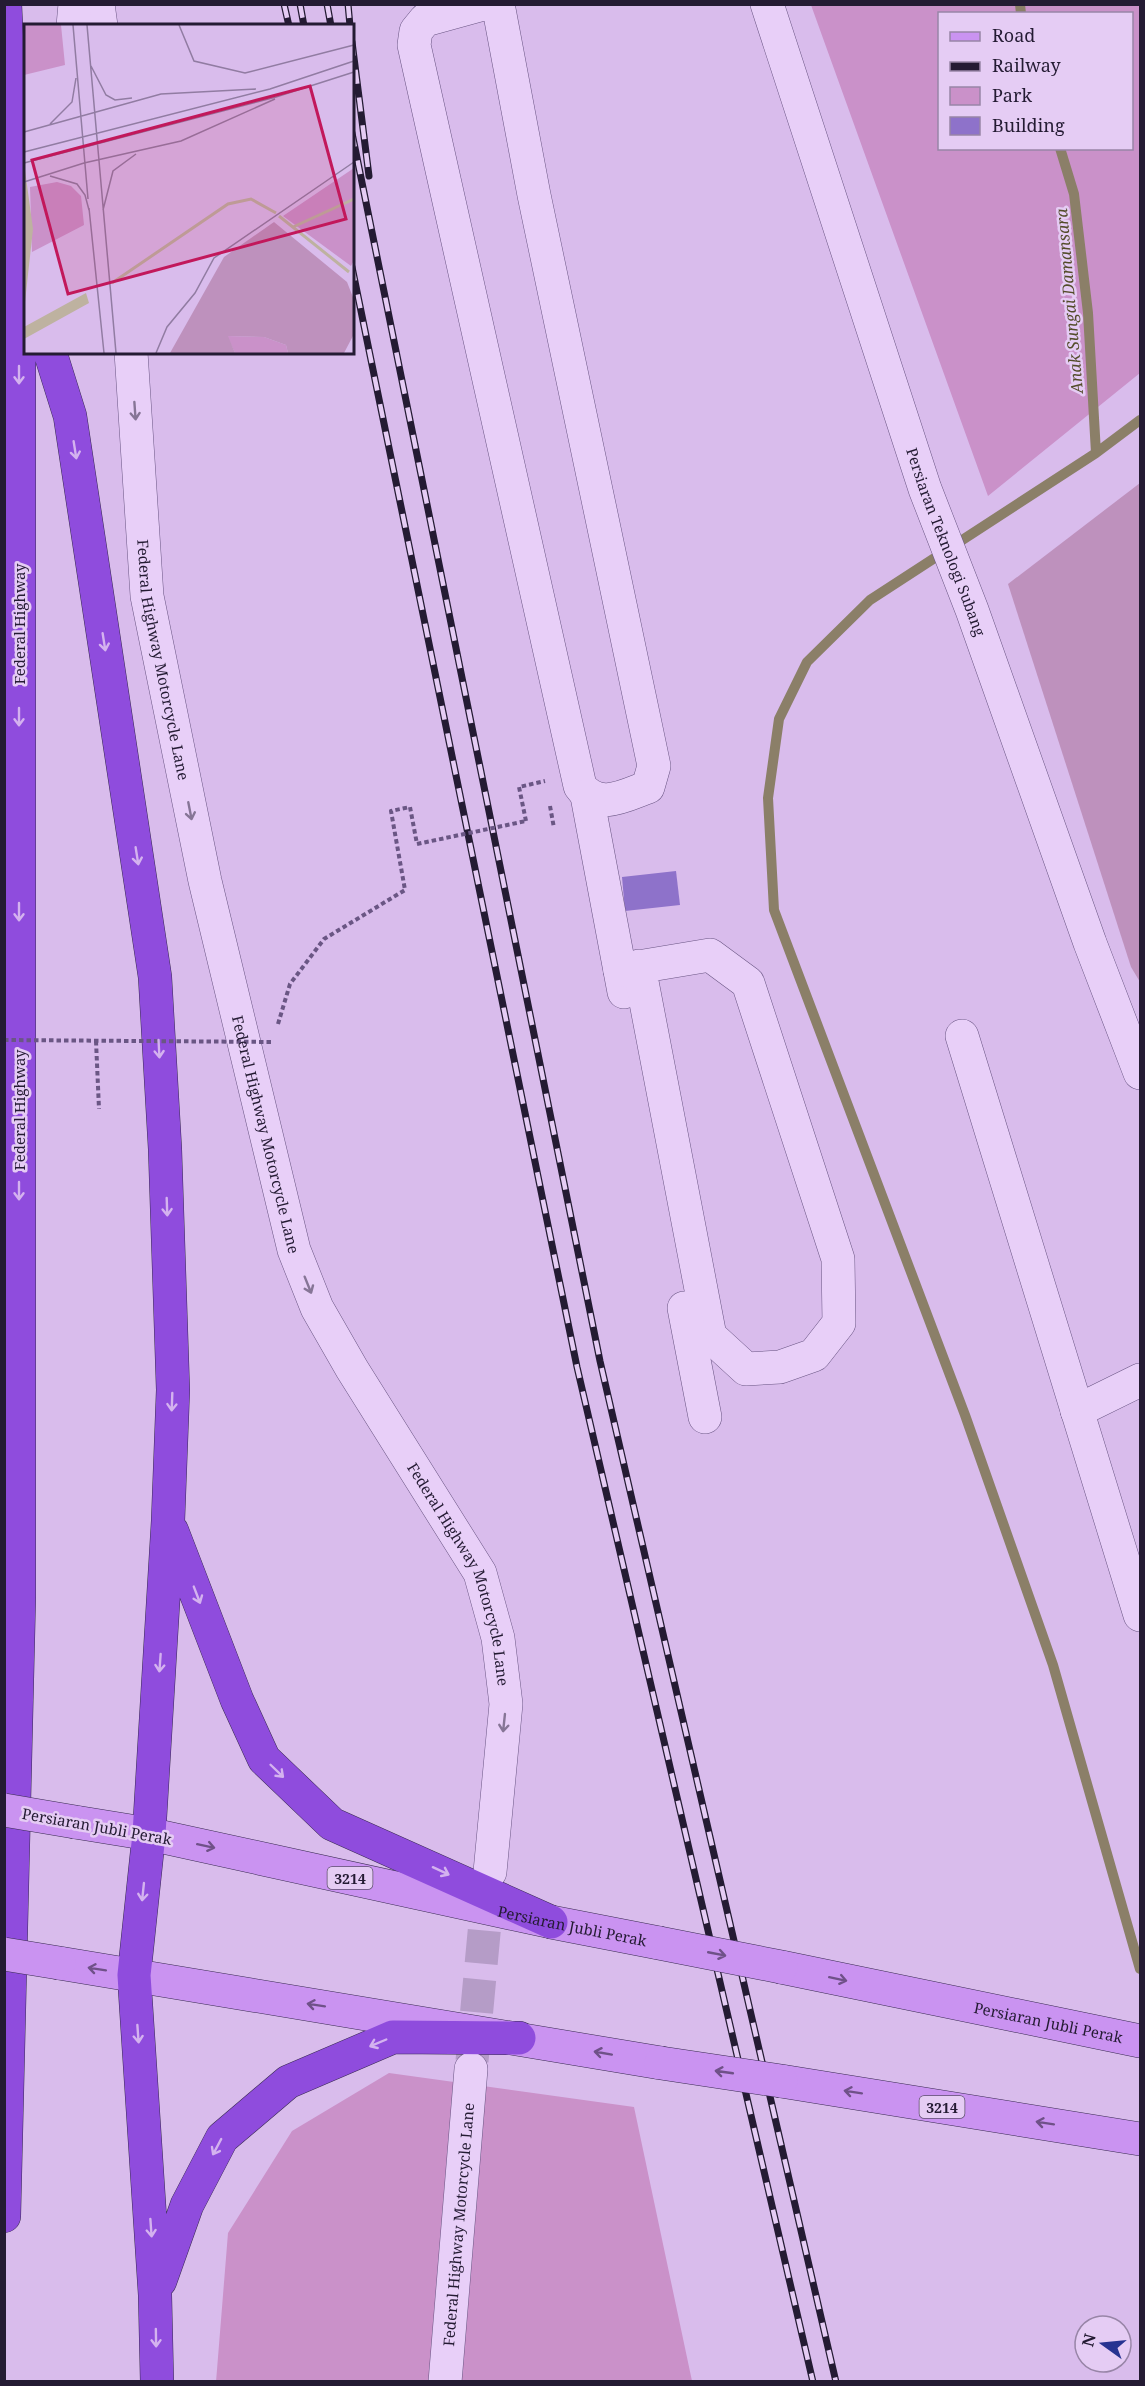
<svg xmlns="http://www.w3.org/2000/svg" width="1145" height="2386" font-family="'Noto Serif',serif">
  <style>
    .green { fill: #ca91c9; fill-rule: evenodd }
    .cemetery { fill: #be91bd }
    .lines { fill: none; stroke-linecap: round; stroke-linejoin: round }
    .stream { stroke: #8b7f68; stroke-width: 10 }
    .building { fill: #8e72ca }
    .minor-tunnel { stroke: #b59cc7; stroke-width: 33; stroke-dasharray: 33 16; stroke-linecap: butt }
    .minor-casing { stroke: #6a5684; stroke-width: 34 }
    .major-casing { stroke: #392b51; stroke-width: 34 }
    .highway-casing { stroke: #392b51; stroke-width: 34 }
    .path { stroke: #6a5684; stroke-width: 4; stroke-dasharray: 4.5 3; stroke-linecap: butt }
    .minor { stroke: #e8cff8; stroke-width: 33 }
    .major { stroke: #ca93f1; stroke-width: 33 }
    .highway { stroke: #8f4cdd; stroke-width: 33 }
    .rail-casing { stroke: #241b33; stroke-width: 7 }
    .rail { stroke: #e5ccf4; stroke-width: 4.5; stroke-dasharray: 14; stroke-linecap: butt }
    .major-bridge-casing { stroke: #392b51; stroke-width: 34; stroke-linecap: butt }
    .path-bridge { stroke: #6a5684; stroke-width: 4; stroke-dasharray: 4.5 3; stroke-linecap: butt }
    .major-bridge { stroke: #ca93f1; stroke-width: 33 }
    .oneway { stroke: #d4b2ef }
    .oneway2 { stroke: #867596 }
    .oneway3 { stroke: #6f5188 }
    .labels { text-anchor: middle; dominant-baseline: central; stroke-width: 5; stroke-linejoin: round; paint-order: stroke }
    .shield { fill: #e5ccf4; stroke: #5e506d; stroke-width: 1.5 }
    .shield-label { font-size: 14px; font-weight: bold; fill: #241b33 }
    .street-label { font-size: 15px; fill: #241b33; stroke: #e5ccf4 }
    .water-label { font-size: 16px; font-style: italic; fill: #534c2a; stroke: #e5ccf4 }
    .inset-river { fill: none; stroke: #beb2a0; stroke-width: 3 }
    .inset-road { fill: none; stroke: #917ca2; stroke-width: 1.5 }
    .view { fill: #c2185b; fill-opacity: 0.15; stroke: #c2185b; stroke-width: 3 }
    .inset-edge { fill: none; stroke: #241b33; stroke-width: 3 }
  </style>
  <rect width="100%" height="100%" fill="#d9bcec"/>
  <path class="green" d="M811,5H1140V373L988,496ZM940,14H1132V148H940Z
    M389,2073L634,2107L692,2381L216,2382L228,2233L292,2131Z"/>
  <path class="cemetery" d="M1140,483V982L1131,967L1008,584Z"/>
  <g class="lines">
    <path class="stream" d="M1020,4L1021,14
      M1060,148L1074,194L1088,313L1096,453
      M1140,420L1096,453L870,600L807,662L779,719L768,798L774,910L965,1415L1053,1665L1140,1969"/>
  </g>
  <path class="building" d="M676,871L680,905L625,911L622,877Z"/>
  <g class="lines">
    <path class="minor-tunnel" d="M472,2061L489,1880"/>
    <g class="minor-casing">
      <g id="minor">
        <path d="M98,4L101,26"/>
        <path d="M483,4L425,20L416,31L414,45L580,786C598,811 624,796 648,787L654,766L534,195L498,4"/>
        <path id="s1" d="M767,4L925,489L972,610L1090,943L1140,1073"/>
        <path d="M73,26L75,4"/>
        <path id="s2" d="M131,352L147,596L205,881L294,1250L317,1308L352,1369L480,1573L498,1638L506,1704L490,1872"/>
        <path d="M587,796L624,992"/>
        <path d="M620,970L710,955L748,983L838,1259L839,1323L814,1355L780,1367L746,1369L710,1336L639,966"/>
        <path d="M962,1036L1140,1615"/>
        <path d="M684,1308L705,1417"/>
        <path d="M1077,1411L1140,1380"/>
        <path id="s3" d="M445,2382L471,2069"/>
      </g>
    </g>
    <g class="major-casing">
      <g id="major">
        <path id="s4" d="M75,1822L149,1834L551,1922L659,1943"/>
        <path d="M59,1963L661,2063"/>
        <path id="s5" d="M781,1967L1140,2041"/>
        <path d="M781,2081L1140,2139"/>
      </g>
    </g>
    <g class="highway-casing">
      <path id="highway" d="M50,352L70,416L155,977L165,1149L173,1390L168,1521L149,1834L134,1975L155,2295L157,2382
        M172,1531L237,1700L264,1759L332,1824L551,1922
        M4,2216L19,1597V295L5,4
        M160,2281L187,2205L222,2138L288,2082L393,2037L519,2038"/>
    </g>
    <path class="path" d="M550,806L554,828
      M526,821L519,787L545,781
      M278,1024L290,984L324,939L405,890L391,811L410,807L417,844
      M96,1041L99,1109"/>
    <use href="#minor" class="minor"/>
    <use href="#major" class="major"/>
    <use href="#highway" class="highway"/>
    <g class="rail-casing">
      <path id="rail" d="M284,4L289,26
        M300,4L304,26
        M327,4L331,26
        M348,4L350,26
        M352,42L369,176
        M352,133L600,1361L836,2382
        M352,267L577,1367L813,2382"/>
    </g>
    <use href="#rail" class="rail"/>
    <g class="major-bridge-casing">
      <path id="major-bridge" d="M4,1810L75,1822
        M659,1943L781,1967
        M4,1954L59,1963
        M661,2063L781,2081"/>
    </g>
    <path class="path-bridge" d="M417,844L526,821
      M4,1040L274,1042"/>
    <use href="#major-bridge" class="major-bridge"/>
  </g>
  <defs><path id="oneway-shaft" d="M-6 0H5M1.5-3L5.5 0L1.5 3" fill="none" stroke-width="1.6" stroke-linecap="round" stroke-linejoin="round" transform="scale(1.5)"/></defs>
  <g class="oneway">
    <use href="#oneway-shaft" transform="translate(19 375) rotate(90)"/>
    <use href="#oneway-shaft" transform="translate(75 450) rotate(81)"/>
    <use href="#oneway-shaft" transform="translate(104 642) rotate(81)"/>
    <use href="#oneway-shaft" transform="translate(19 717) rotate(90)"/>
    <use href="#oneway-shaft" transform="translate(137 856) rotate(81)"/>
    <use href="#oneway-shaft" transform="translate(19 912) rotate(90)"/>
    <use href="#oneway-shaft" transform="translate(159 1049) rotate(87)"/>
    <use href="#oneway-shaft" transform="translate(19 1191) rotate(90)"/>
    <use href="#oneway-shaft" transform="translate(167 1207) rotate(88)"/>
    <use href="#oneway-shaft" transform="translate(172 1402) rotate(92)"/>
    <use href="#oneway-shaft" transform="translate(197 1595) rotate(69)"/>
    <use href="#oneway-shaft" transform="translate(160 1663) rotate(94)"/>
    <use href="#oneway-shaft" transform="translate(277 1771) rotate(44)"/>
    <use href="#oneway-shaft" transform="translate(441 1871) rotate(25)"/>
    <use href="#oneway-shaft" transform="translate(143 1892) rotate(96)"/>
    <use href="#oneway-shaft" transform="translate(138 2034) rotate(86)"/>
    <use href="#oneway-shaft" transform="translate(378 2043) rotate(157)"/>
    <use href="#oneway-shaft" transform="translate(217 2147) rotate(118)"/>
    <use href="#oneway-shaft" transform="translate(151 2228) rotate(86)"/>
    <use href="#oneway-shaft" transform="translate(156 2338) rotate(89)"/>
  </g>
  <g class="oneway2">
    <use href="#oneway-shaft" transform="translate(135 411) rotate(86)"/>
    <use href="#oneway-shaft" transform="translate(190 811) rotate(79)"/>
    <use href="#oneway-shaft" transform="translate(308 1285) rotate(68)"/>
    <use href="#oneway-shaft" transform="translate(504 1723) rotate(96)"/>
  </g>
  <g class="oneway3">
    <use href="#oneway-shaft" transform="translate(206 1846) rotate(12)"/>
    <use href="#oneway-shaft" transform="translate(717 1954) rotate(11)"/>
    <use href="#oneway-shaft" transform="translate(97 1969) rotate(-171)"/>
    <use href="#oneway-shaft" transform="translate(838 1979) rotate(12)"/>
    <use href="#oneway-shaft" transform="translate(316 2005) rotate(-171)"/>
    <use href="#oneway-shaft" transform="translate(603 2053) rotate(-170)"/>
    <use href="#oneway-shaft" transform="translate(724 2072) rotate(-172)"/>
    <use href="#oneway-shaft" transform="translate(853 2092) rotate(-171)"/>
    <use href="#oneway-shaft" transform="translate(1045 2123) rotate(-171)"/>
  </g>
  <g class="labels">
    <g class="shield">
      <rect x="327.5" y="1867" width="45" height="22" rx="4.5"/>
      <rect x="919.5" y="2096" width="45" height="22" rx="4.5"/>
    </g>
    <g class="shield-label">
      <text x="350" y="1878">3214</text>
      <text x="942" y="2107">3214</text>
    </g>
    <g class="street-label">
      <text stroke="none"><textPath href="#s1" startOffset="567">Persiaran Teknologi Subang</textPath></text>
      <text transform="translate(19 624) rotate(-90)">Federal Highway</text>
      <text stroke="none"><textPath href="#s2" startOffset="310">Federal Highway Motorcycle Lane</textPath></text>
      <text transform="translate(19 1110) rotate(-90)">Federal Highway</text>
      <text stroke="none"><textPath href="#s2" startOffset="796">Federal Highway Motorcycle Lane</textPath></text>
      <text stroke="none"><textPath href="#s2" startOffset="1282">Federal Highway Motorcycle Lane</textPath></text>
      <text transform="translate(97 1826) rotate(10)">Persiaran Jubli Perak</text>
      <text stroke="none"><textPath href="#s4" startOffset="508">Persiaran Jubli Perak</textPath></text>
      <text stroke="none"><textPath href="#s5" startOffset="273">Persiaran Jubli Perak</textPath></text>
      <text stroke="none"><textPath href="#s3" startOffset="158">Federal Highway Motorcycle Lane</textPath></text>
    </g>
    <g class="water-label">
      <text transform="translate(1069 301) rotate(-95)">Anak Sungai Damansara</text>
    </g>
  </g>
  <g transform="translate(24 24)">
    <rect width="330" height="330" fill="#d9bcec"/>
    <path d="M0,1H37L41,41L0,51ZM330,144V236L327,242L259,192ZM33,158L47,162L57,172L60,201L8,228L6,163ZM203,312L240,313L262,321L264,329H211Z" fill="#ca91c9"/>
    <path d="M250,198L323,258L330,276V310L320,329H264L262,321L240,313L204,312L211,329H146L200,233Z" fill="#be91bd"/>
    <path d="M0,139L9,205L0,287ZM62,269L65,279L0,315V303Z" fill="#beb2a0"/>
    <path class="inset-river" d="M255,192L325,248M269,203L330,175M88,259L204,180L227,175L252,189"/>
    <path class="inset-road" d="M49,1L64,175M63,1L92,329M155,1L170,37L221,49L330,21M67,42L82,71L91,76L108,74M26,100L48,78L52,54M0,108L137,70L232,65M0,128L246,65L330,37M0,139L252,73L330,48M26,152L53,160L61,171L65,186M0,158L60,139L157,117L251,75M65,184L80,329M79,186L89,147L112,130M132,329L143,303L171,269L190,234L330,138"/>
    <path class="view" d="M286,62L322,195L44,270L8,136Z"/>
    <rect width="330" height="330" class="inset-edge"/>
  </g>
  <rect width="1145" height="2386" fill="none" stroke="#241b33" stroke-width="12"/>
  <rect x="938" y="12" width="195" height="138" fill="#e5ccf4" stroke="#9885a7" stroke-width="1.5"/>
  <rect x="950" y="32" width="30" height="9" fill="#ca93f1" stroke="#9885a7" stroke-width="1.5"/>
  <text x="992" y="42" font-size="18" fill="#241b33">Road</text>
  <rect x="950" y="62" width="30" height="9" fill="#241b33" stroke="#9885a7" stroke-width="1.5"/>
  <text x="992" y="72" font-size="18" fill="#241b33">Railway</text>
  <rect x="950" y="87" width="30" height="18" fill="#ca91c9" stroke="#9885a7" stroke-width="1.5"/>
  <text x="992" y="102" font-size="18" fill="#241b33">Park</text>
  <rect x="950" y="117" width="30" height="18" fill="#8e72ca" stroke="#9885a7" stroke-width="1.5"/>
  <text x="992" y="132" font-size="18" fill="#241b33">Building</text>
  <g transform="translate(1103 2344) rotate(285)"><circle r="28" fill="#e5ccf4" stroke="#9885a7" stroke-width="1.5"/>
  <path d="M0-4.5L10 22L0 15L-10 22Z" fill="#273391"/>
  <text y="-9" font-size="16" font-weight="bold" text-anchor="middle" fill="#241b33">N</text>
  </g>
</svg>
